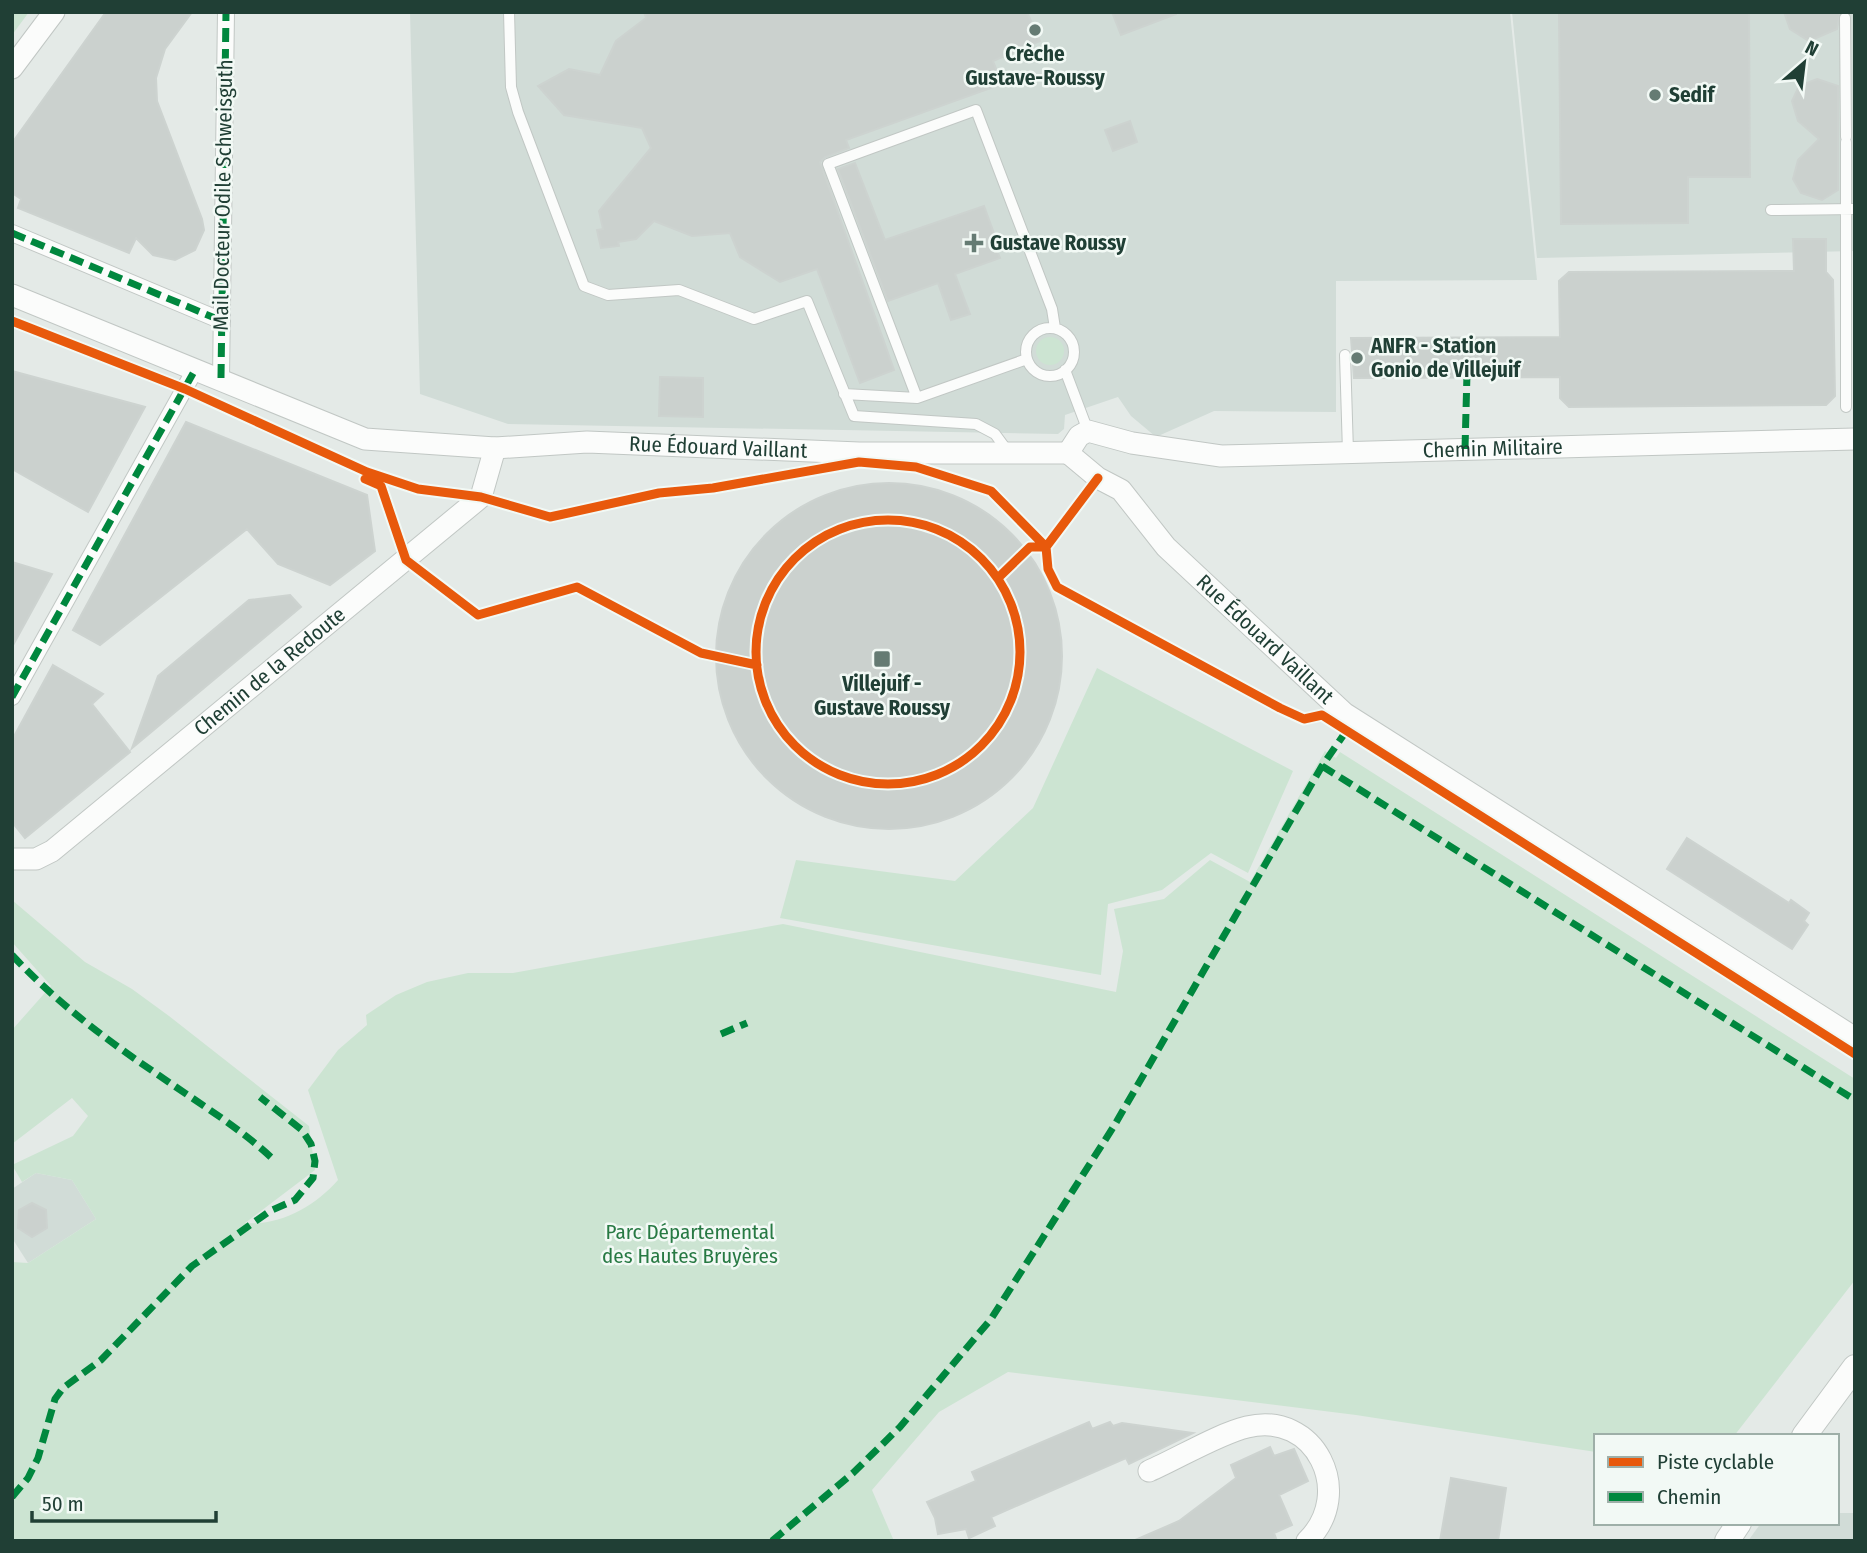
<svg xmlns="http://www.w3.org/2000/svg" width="1867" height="1553" font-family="'Fira Sans Condensed',sans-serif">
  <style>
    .built { fill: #d1dcd7 }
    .green { fill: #cce4d2 }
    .building { fill: #cbd1ce; stroke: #cdd3d0; stroke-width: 2 }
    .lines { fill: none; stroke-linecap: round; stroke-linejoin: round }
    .service-casing { stroke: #c1c7c4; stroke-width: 12 }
    .pedestrian-casing { stroke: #c1c7c4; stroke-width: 18 }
    .minor-casing { stroke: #c1c7c4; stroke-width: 23 }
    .tertiary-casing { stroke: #c1c7c4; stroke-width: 26 }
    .service { stroke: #fbfcfb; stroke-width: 10 }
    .pedestrian { stroke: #fbfcfb; stroke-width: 16 }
    .minor { stroke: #fbfcfb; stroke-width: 21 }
    .tertiary { stroke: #fbfcfb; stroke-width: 24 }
    .quiet { stroke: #00873e; stroke-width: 7; stroke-dasharray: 14 7; stroke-linecap: butt }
    .cycleway-casing { stroke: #f2f9f5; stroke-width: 13 }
    .cycleway { stroke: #e8590c; stroke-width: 9 }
    .poi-dot { fill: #657b73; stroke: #f2f9f5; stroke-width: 2.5 }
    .labels { text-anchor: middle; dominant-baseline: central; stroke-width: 5; stroke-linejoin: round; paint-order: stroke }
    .poi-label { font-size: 21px; font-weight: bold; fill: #203f35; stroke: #f2f9f5; text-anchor: start }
    .street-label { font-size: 21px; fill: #203f35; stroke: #f2f9f5 }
    .park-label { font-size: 21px; fill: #277943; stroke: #f2f9f5 }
  </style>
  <rect width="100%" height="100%" fill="#e4eae7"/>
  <path class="built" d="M410,12H1510L1537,280L1336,281V412L1214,411L1156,437L1131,416L1118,397L1065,415L1064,429L1058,434L508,424L420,394Z
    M1512,12H1855V251L1537,258Z
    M36,1173L72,1180L96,1219L28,1263L12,1238V1189Z
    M1837,1513H1855V1541H1748L1761,1523H1837Z"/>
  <path class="green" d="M12,12H29L12,35Z
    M1036 351a14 14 0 1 1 28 0a14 14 0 1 1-28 0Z
    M1097,668L1293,771L1248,873L1211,853L1162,890L1108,904L1101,975L780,918L796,860L955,881L1033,808Z
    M1325,751L1336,758L1340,752L1855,1079V1280L1734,1436H1596V1452L1356,1415L1008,1372L939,1412L872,1490L894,1541H12V1262L28,1263L96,1219L72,1180L36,1173L22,1182L12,1165L73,1136L88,1116L72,1098L12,1144V1030L51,986L12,942V900L85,962L132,989L169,1016L309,1126L315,1170L245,1223C281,1226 315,1206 338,1180L308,1090L338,1050L367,1025L366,1015L396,995L427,982L468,973H513L783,924L1116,992L1123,951L1114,909L1164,899L1210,860L1250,882Z"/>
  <path class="building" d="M106,12H192L165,49L156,78L157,101L202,219L204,230L195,250L175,260L153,255L136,238L129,253L18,208L21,199L12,193V143Z
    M644,12H1027L1040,41L993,61L1002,84L846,140L849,148L825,157L820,162L894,370L860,383L817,269L780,282L740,257L730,233L692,236L654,221L636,239L618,242L619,246L601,248L597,230L603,229L599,211L651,148L642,128L564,115L538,86L569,69L600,75L616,41L646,18Z
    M1112,12H1176V14L1121,35Z
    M1559,12H1749L1750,177H1688V223L1561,224Z
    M1784,12H1840L1837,29L1809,41L1790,29Z
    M1817,79L1838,86V190L1822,200L1801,193L1793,179L1798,160L1819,139L1798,121L1792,101L1799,86Z
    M1130,121L1137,142L1113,151L1105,130Z
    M855,163L885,240L984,206L996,239L993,240L1000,258L955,274L970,314L951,320L938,283L888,301L838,169Z
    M1793,239H1826V272L1833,280L1835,396L1826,405L1569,407L1560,398V377L1354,378L1351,338L1560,337L1559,281L1569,272L1794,271Z
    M12,371L145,407L88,512L12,469Z
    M660,377L703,378V417L659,416Z
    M186,422L367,495L375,551L330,585L278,564L247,529L100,645L73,630Z
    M716 656a173 173 0 1 1 346 0a173 173 0 1 1-346 0Z
    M12,562L52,574L12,647Z
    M290,595L301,607L132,748L158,676L249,600Z
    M53,665L103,694L92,704L130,752L25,838L12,822V740Z
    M1687,838L1789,903L1791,900L1809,913L1804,921L1808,925L1792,949L1667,869Z
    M32,1203L46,1210L47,1228L32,1237L18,1228L19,1210Z
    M1089,1422L1092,1429L1110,1422L1113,1426L1122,1423L1193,1433L1129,1464L1126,1458L991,1517L995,1526L969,1538L966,1529L938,1534L935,1518L927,1502L976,1481L972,1472Z
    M1270,1447L1274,1456L1294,1449L1308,1481L1279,1495L1292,1525L1274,1533L1277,1541H1133L1179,1521L1236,1478L1231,1465Z
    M1451,1478L1506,1488L1498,1541H1440Z"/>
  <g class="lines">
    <g class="service-casing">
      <path id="service" d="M509,12L511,87L518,112L584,286L608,295L679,290L754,319L807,301L854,416L976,424L995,434L1009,453
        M1845,18L1846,137
        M1771,210L1855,209
        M1026 352a24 24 0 1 1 48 0a24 24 0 1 1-48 0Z
        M1345,355L1348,452
        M1065,370L1088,431
        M844,394L917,398L1027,359
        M917,398L828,164L976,110L1052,309L1055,328
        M1846,407V142"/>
    </g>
    <g class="pedestrian-casing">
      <path id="pedestrian" d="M12,233L222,321
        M221,378L226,12
        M12,697L196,368"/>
    </g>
    <g class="minor-casing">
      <g id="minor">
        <path d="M12,68L54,12"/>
        <path id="s1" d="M12,295L365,439L495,448L587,442L859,453H1068"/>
        <path id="s2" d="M1068,453L1098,478L1121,490L1166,547L1344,713L1855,1038"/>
        <path id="s3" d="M1068,453L1079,436L1088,431L1132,443L1221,456L1855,439"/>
        <path id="s4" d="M12,859H36L52,851L481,497L495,448"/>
        <path d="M1149,1471C1177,1459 1218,1434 1247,1427C1315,1410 1356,1493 1307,1541"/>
      </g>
    </g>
    <g class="tertiary-casing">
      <path id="tertiary" d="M1804,1436L1855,1367
        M1727,1541L1739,1523"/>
    </g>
    <use href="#service" class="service"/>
    <use href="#pedestrian" class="pedestrian"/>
    <use href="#minor" class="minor"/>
    <use href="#tertiary" class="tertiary"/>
    <path class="quiet" d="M12,233L222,321
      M221,378L226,12
      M1465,449L1467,373
      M12,697L196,368
      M1322,766L1855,1100
      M12,955C54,1000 106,1040 157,1074C197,1102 239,1127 274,1160
      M721,1034L747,1023
      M12,1497L28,1478L38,1458L55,1399L63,1388L101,1360L192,1266L270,1211L295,1200L313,1178L315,1161L311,1144L302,1130L260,1097
      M772,1541L853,1473L900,1427L991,1319L1114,1126L1322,766L1349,727"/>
    <g class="cycleway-casing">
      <path id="cycleway" d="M12,321L185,389L367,472L418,489L481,497L550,517L659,493L713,488L859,462L916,467L991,491L1046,547L1048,569L1057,587L1280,708L1304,719L1322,715L1855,1054
        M365,479L381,486L406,560L478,615L577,587L701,653L757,665
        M756 652a132 132 0 1 1 264 0a132 132 0 1 1-264 0Z
        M998,578L1030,547H1046L1098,478"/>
    </g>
    <use href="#cycleway" class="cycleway"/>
  </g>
  <g class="poi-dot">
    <circle cx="1035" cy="30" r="7"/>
    <circle cx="1655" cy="95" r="7"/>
    <path d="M970.5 232.5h7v7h7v7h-7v7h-7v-7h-7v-7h7z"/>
    <circle cx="1357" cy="358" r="7"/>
    <rect x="873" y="650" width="18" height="18" rx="3.5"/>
  </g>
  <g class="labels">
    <g class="poi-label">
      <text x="1035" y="54" text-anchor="middle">Crèche<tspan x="1035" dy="24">Gustave-Roussy</tspan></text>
      <text x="1669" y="95">Sedif</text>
      <text x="990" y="243">Gustave Roussy</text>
      <text x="1371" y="346">ANFR - Station<tspan x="1371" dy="24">Gonio de Villejuif</tspan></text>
      <text x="882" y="684" text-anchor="middle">Villejuif -<tspan x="882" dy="24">Gustave Roussy</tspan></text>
    </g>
    <g class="street-label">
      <text transform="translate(223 195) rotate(-89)">Mail Docteur Odile Schweisguth</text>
      <text stroke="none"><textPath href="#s1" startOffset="735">Rue Édouard Vaillant</textPath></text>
      <text stroke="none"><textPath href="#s3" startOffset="438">Chemin Militaire</textPath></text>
      <text stroke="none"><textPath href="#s2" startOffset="273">Rue Édouard Vaillant</textPath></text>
      <text stroke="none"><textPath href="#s4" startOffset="324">Chemin de la Redoute</textPath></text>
    </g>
    <g class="park-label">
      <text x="690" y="1232">Parc Départemental<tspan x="690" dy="24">des Hautes Bruyères</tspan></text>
    </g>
  </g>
  <rect width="1867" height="1553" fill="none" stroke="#203f35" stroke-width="28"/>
  <rect x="1594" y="1434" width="245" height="91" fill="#f2f9f5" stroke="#9eafa8" stroke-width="2"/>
  <rect x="1608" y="1457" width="35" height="10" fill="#e8590c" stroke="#9eafa8" stroke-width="2"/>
  <text x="1657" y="1469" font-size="21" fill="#203f35">Piste cyclable</text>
  <rect x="1608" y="1492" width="35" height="10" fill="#00873e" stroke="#9eafa8" stroke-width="2"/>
  <text x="1657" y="1504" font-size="21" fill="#203f35">Chemin</text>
  <g transform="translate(1804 63) rotate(28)" stroke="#f2f9f5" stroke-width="5" paint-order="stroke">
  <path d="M0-5L12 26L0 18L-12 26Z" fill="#203f35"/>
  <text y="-10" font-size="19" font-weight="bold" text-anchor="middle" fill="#203f35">N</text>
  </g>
  <path d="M32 1511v10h184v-10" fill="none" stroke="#203f35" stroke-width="3.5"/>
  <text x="42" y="1511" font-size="21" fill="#203f35" stroke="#f2f9f5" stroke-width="5" paint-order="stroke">50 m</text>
</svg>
